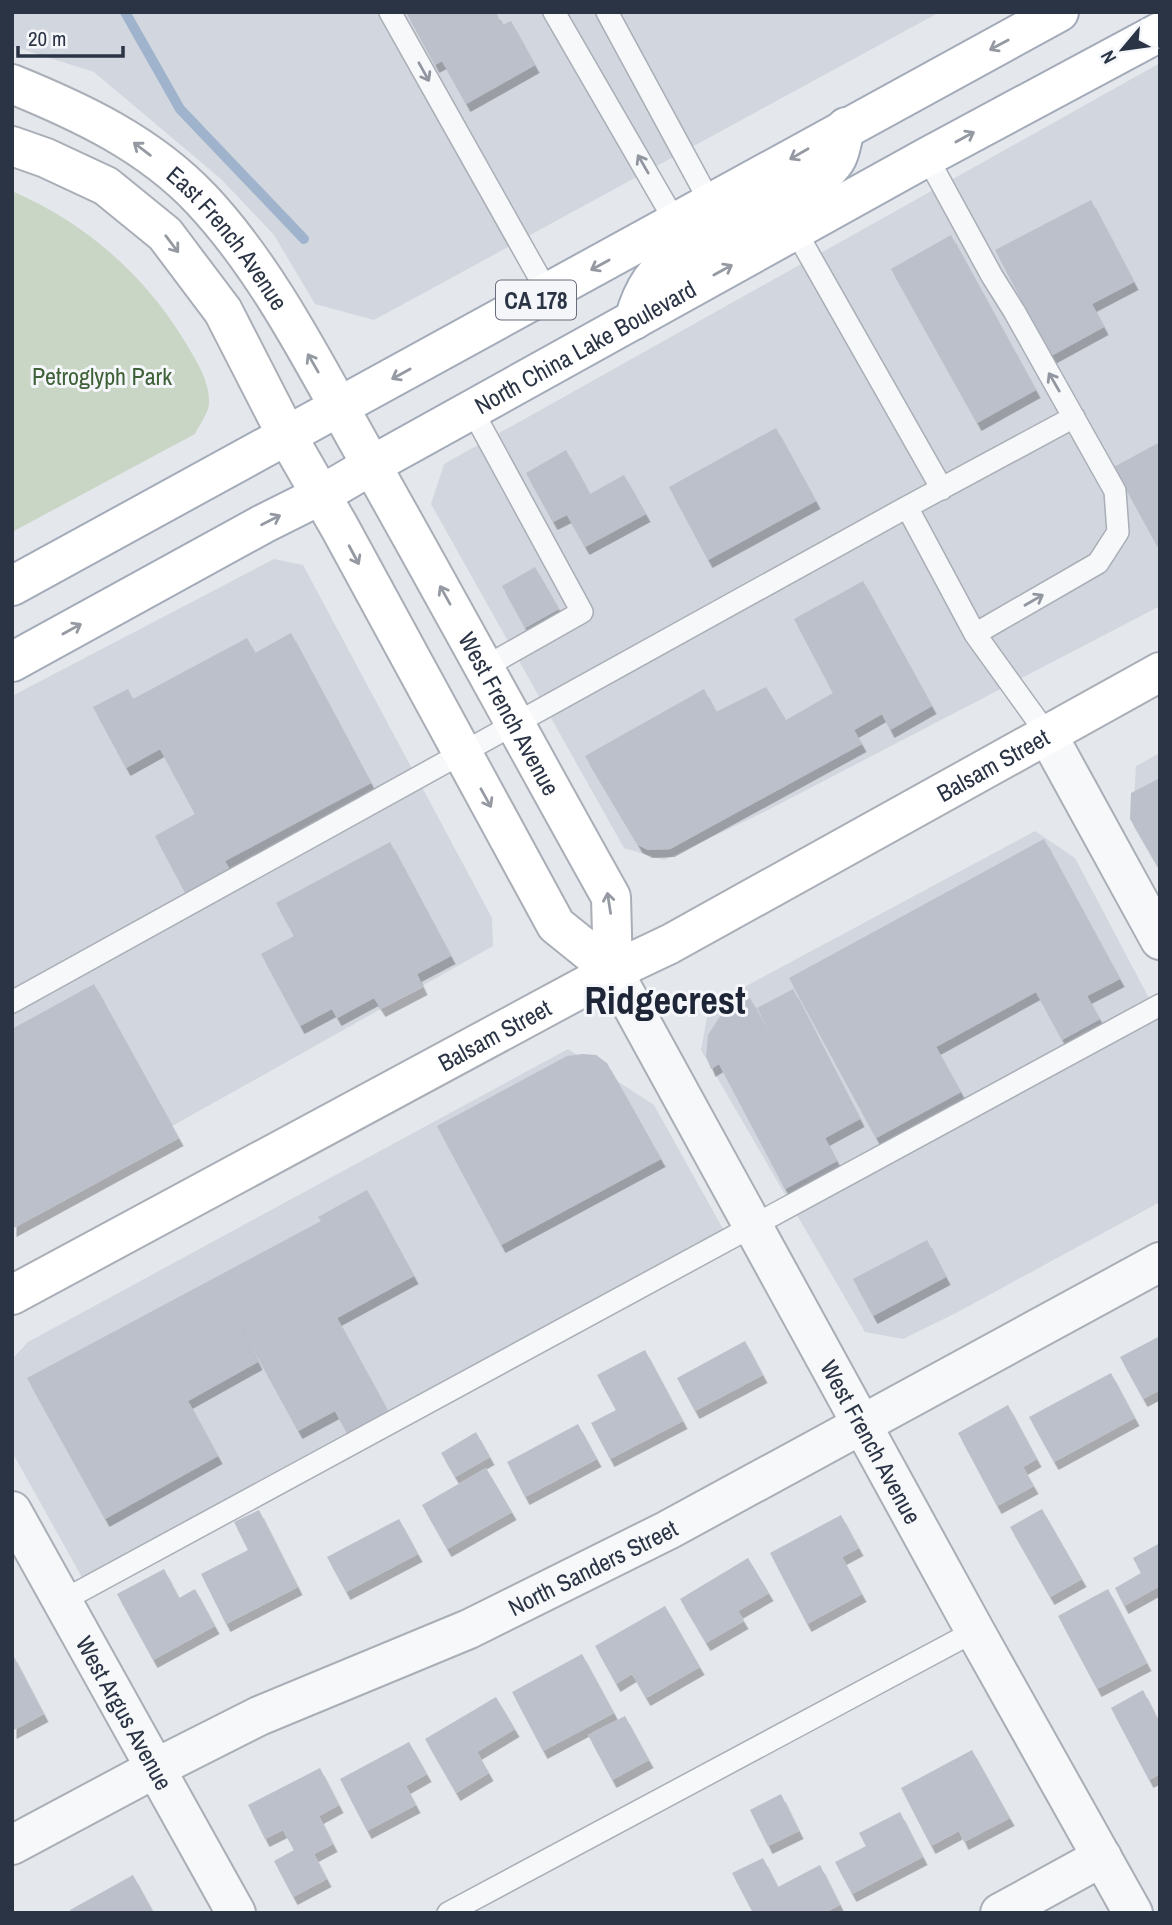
<svg xmlns="http://www.w3.org/2000/svg" width="1172" height="1925" font-family="'Archivo Narrow',sans-serif">
  <style>
    .built { fill: #d2d6de }
    .green { fill: #c9d6c5 }
    .lines { fill: none; stroke-linecap: round; stroke-linejoin: round }
    .stream { stroke: #9fb4cc; stroke-width: 10 }
    .building { fill: #bbc0ca; filter: url(#shadow) }
    .lane-casing { stroke: #a9aeb7; stroke-width: 24 }
    .street-casing { stroke: #a9aeb7; stroke-width: 42 }
    .secondary-casing { stroke: #a9aeb7; stroke-width: 42 }
    .primary-casing { stroke: #a3abb8; stroke-width: 42 }
    .lane { stroke: #f7f8fa; stroke-width: 21 }
    .street { stroke: #f7f8fa; stroke-width: 38 }
    .secondary { stroke: #fff; stroke-width: 38 }
    .primary { stroke: #fff; stroke-width: 38 }
    .oneway { stroke: #959aa2 }
    .oneway2 { stroke: #9196a0 }
    .labels { text-anchor: middle; dominant-baseline: central; stroke-width: 6; stroke-linejoin: round; paint-order: stroke }
    .shield { fill: #f4f6f9; stroke: #676e7b; stroke-width: 2 }
    .shield-label { font-size: 23px; font-weight: bold; fill: #2b3445 }
    .street-label { font-size: 24px; fill: #2b3445; stroke: #f4f6f9 }
    .park-label { font-size: 24px; fill: #3f6138; stroke: #f4f6f9 }
    .town-label { font-size: 38px; font-weight: bold; fill: #1d2536; stroke: #f4f6f9 }
  </style>
  <defs>
    <filter id="shadow"><feDropShadow dx="4.5" dy="8" stdDeviation="0" flood-color="#0004"/></filter>
  </defs>
  <rect width="100%" height="100%" fill="#e4e7ec"/>
  <path class="built" d="M12,12H940L374,320L315,304L274,235L221,179L94,72L12,46Z
    M1160,63V606L766,811L664,860L624,848L431,504L444,464Z
    M274,559L303,565L492,918L493,946L12,1216V696Z
    M1160,753V869L1133,822L1136,766Z
    M1035,831L1075,858L1160,1019V1202L956,1313L903,1339L865,1332L701,1050L709,1006Z
    M568,1049L654,1105L732,1245L93,1597L12,1452V1359L28,1342Z"/>
  <path class="green" d="M12,191C86,223 146,276 187,345C198,364 210,382 209,404C208,414 199,425 195,434L12,532Z"/>
  <g class="lines">
    <path class="stream" d="M125,12L180,109L304,239"/>
  </g>
  <path class="building" d="M406,12H496L502,25L511,21L535,65L466,104L442,61L435,65Z
    M1091,200L1134,282L1092,304L1104,327L1051,356L995,250Z
    M951,235L1036,390L977,423L891,269Z
    M776,428L816,501L708,560L669,487Z
    M1160,442V551L1114,467Z
    M566,450L590,494L624,475L646,514L585,547L567,515L553,522L526,473Z
    M535,567L559,609L525,628L502,586Z
    M863,581L932,706L890,730L882,714L854,730L862,744L670,849L648,850L638,845L585,756L704,689L716,712L766,687L786,720L833,693L794,619Z
    M291,633L371,783L225,861L232,874L188,898L155,836L195,814L160,749L126,768L93,707L128,689L133,699L247,638L255,653Z
    M1160,778V871L1130,819L1131,793Z
    M1044,839L1120,979L1087,996L1100,1019L1062,1040L1036,992L936,1047L961,1092L876,1138L789,978Z
    M390,842L451,956L417,974L423,987L381,1009L374,998L337,1018L332,1009L300,1026L261,954L294,936L276,903Z
    M94,984L179,1138L12,1229V1029Z
    M793,989L860,1119L825,1138L837,1161L785,1189L719,1064L711,1069L706,1056L708,1035L721,1015L750,998L778,1048L757,1008Z
    M582,1054L596,1055L607,1063L661,1159L501,1245L437,1126L567,1056Z
    M367,1190L414,1276L337,1318L388,1411L347,1433L335,1411L298,1431L239,1323L258,1362L188,1401L218,1456L105,1519L27,1378L321,1221L318,1217Z
    M927,1240L946,1277L873,1316L853,1279Z
    M1160,1336V1390L1143,1399L1120,1357Z
    M745,1341L763,1375L695,1411L677,1378Z
    M645,1350L683,1421L610,1459L591,1423L616,1410L597,1375Z
    M1111,1373L1135,1418L1054,1462L1029,1417Z
    M1008,1405L1037,1459L1023,1467L1034,1486L997,1506L958,1433Z
    M578,1424L597,1459L525,1497L507,1462Z
    M476,1432L490,1457L455,1477L441,1453Z
    M486,1468L512,1512L447,1549L422,1505Z
    M1042,1509L1082,1579L1050,1597L1010,1527Z
    M259,1510L298,1587L226,1624L201,1574L248,1550L234,1522Z
    M841,1515L859,1548L842,1557L862,1594L807,1624L770,1553Z
    M399,1519L418,1554L346,1592L327,1557Z
    M1160,1543V1586L1124,1606L1115,1588L1141,1573L1133,1558Z
    M748,1558L769,1593L738,1611L744,1621L706,1643L680,1599Z
    M164,1569L179,1598L195,1589L215,1626L153,1660L117,1594Z
    M1108,1589L1147,1663L1097,1689L1058,1616Z
    M665,1606L700,1667L646,1698L632,1674L616,1684L595,1646Z
    M12,1653L44,1714L12,1731Z
    M582,1654L614,1713L543,1751L512,1692Z
    M1143,1690L1157,1718L1160,1717V1774L1149,1780L1111,1708Z
    M496,1697L515,1729L477,1752L489,1773L456,1793L425,1739Z
    M625,1716L649,1760L612,1780L588,1735Z
    M409,1742L427,1774L406,1786L416,1805L367,1831L340,1779Z
    M972,1750L1010,1818L964,1842L959,1831L931,1846L901,1788Z
    M320,1768L339,1805L319,1816L333,1844L314,1854L327,1879L293,1897L274,1861L294,1850L283,1830L265,1839L248,1805Z
    M781,1794L799,1831L768,1846L750,1810Z
    M900,1812L923,1857L852,1894L835,1862L866,1846L859,1833Z
    M763,1858L778,1887L820,1865L840,1905L824,1913H753L732,1873Z
    M133,1875L154,1913H72L70,1910Z"/>
  <g class="lines">
    <g class="lane-casing">
      <path id="lane" d="M390,12L548,293
        M554,12L676,223
        M607,12L711,204
        M927,157L992,276L1014,311L1115,491L1118,532L1098,563L975,634
        M795,230L942,489
        M472,410L582,612L485,667
        M1047,734L975,634L907,507L1074,417
        M12,1002L907,507
        M62,1601L1160,1005
        M448,1913L975,1631"/>
    </g>
    <g class="street-casing">
      <g id="street">
        <path d="M1047,734L1160,940"/>
        <path id="s1" d="M613,971L975,1631L1133,1913"/>
        <path id="s2" d="M12,1511L236,1913"/>
        <path id="s3" d="M12,1845L156,1768L259,1716L469,1629L668,1530L1160,1262"/>
        <path d="M1000,1913L1102,1857"/>
      </g>
    </g>
    <g class="secondary-casing">
      <g id="secondary">
        <path id="s4" d="M12,84C81,112 149,144 201,199C268,270 316,367 364,452C448,600 528,749 611,897L613,971"/>
        <path d="M12,146L46,158L106,186L165,234L223,311L287,436L340,528L556,925L613,971"/>
        <path id="s5" d="M12,1295L613,971L670,944L1160,672"/>
      </g>
    </g>
    <g class="primary-casing">
      <g id="primary">
        <path d="M634,320C643,287 655,272 681,251L825,172C843,157 839,147 846,127"/>
        <path d="M12,586L1059,12"/>
        <path id="s6" d="M12,662L263,524L321,495L372,465L927,157L1160,32"/>
      </g>
    </g>
    <use href="#lane" class="lane"/>
    <use href="#street" class="street"/>
    <use href="#secondary" class="secondary"/>
    <use href="#primary" class="primary"/>
  </g>
  <defs><path id="oneway-shaft" d="M-6 0H5M1.5-3L5.5 0L1.5 3" fill="none" stroke-width="1.6" stroke-linecap="round" stroke-linejoin="round" transform="scale(1.75)"/></defs>
  <g class="oneway">
    <use href="#oneway-shaft" transform="translate(999 45) rotate(152)"/>
    <use href="#oneway-shaft" transform="translate(965 137) rotate(-29)"/>
    <use href="#oneway-shaft" transform="translate(142 149) rotate(-143)"/>
    <use href="#oneway-shaft" transform="translate(799 154) rotate(150)"/>
    <use href="#oneway-shaft" transform="translate(172 244) rotate(53)"/>
    <use href="#oneway-shaft" transform="translate(600 265) rotate(151)"/>
    <use href="#oneway-shaft" transform="translate(723 270) rotate(-29)"/>
    <use href="#oneway-shaft" transform="translate(313 363) rotate(-120)"/>
    <use href="#oneway-shaft" transform="translate(401 374) rotate(151)"/>
    <use href="#oneway-shaft" transform="translate(271 520) rotate(-27)"/>
    <use href="#oneway-shaft" transform="translate(354 555) rotate(62)"/>
    <use href="#oneway-shaft" transform="translate(445 595) rotate(-119)"/>
    <use href="#oneway-shaft" transform="translate(72 629) rotate(-29)"/>
    <use href="#oneway-shaft" transform="translate(486 798) rotate(61)"/>
    <use href="#oneway-shaft" transform="translate(609 903) rotate(-99)"/>
  </g>
  <g class="oneway2">
    <use href="#oneway-shaft" transform="translate(424 72) rotate(61)"/>
    <use href="#oneway-shaft" transform="translate(643 164) rotate(-120)"/>
    <use href="#oneway-shaft" transform="translate(1054 382) rotate(-120)"/>
    <use href="#oneway-shaft" transform="translate(1034 600) rotate(-30)"/>
  </g>
  <g class="labels">
    <rect class="shield" x="496" y="280.5" width="80" height="39" rx="5"/>
    <g class="shield-label">
      <text x="536" y="300">CA 178</text>
    </g>
    <g class="street-label">
      <text stroke="none"><textPath href="#s4" startOffset="270">East French Avenue</textPath></text>
      <text stroke="none"><textPath href="#s6" startOffset="654">North China Lake Boulevard</textPath></text>
      <text stroke="none"><textPath href="#s4" startOffset="824">West French Avenue</textPath></text>
      <text stroke="none"><textPath href="#s5" startOffset="1115">Balsam Street</textPath></text>
      <text stroke="none"><textPath href="#s5" startOffset="548">Balsam Street</textPath></text>
      <text stroke="none"><textPath href="#s1" startOffset="537">West French Avenue</textPath></text>
      <text stroke="none"><textPath href="#s3" startOffset="644">North Sanders Street</textPath></text>
      <text stroke="none"><textPath href="#s2" startOffset="231">West Argus Avenue</textPath></text>
    </g>
    <g class="park-label">
      <text x="102" y="376">Petroglyph Park</text>
    </g>
    <g class="town-label">
      <text x="665" y="1000">Ridgecrest</text>
    </g>
  </g>
  <rect width="1172" height="1925" fill="none" stroke="#2b3445" stroke-width="28"/>
  <g transform="translate(1123 49) rotate(241)" stroke="#f4f6f9" stroke-width="5" paint-order="stroke">
  <path d="M0-5L12 26L0 18L-12 26Z" fill="#2b3445"/>
  <text y="-10" font-size="19" font-weight="bold" text-anchor="middle" fill="#2b3445">N</text>
  </g>
  <path d="M18 46v10h105v-10" fill="none" stroke="#2b3445" stroke-width="3.5"/>
  <text x="28" y="46" font-size="21" fill="#2b3445" stroke="#f4f6f9" stroke-width="5" paint-order="stroke">20 m</text>
</svg>
